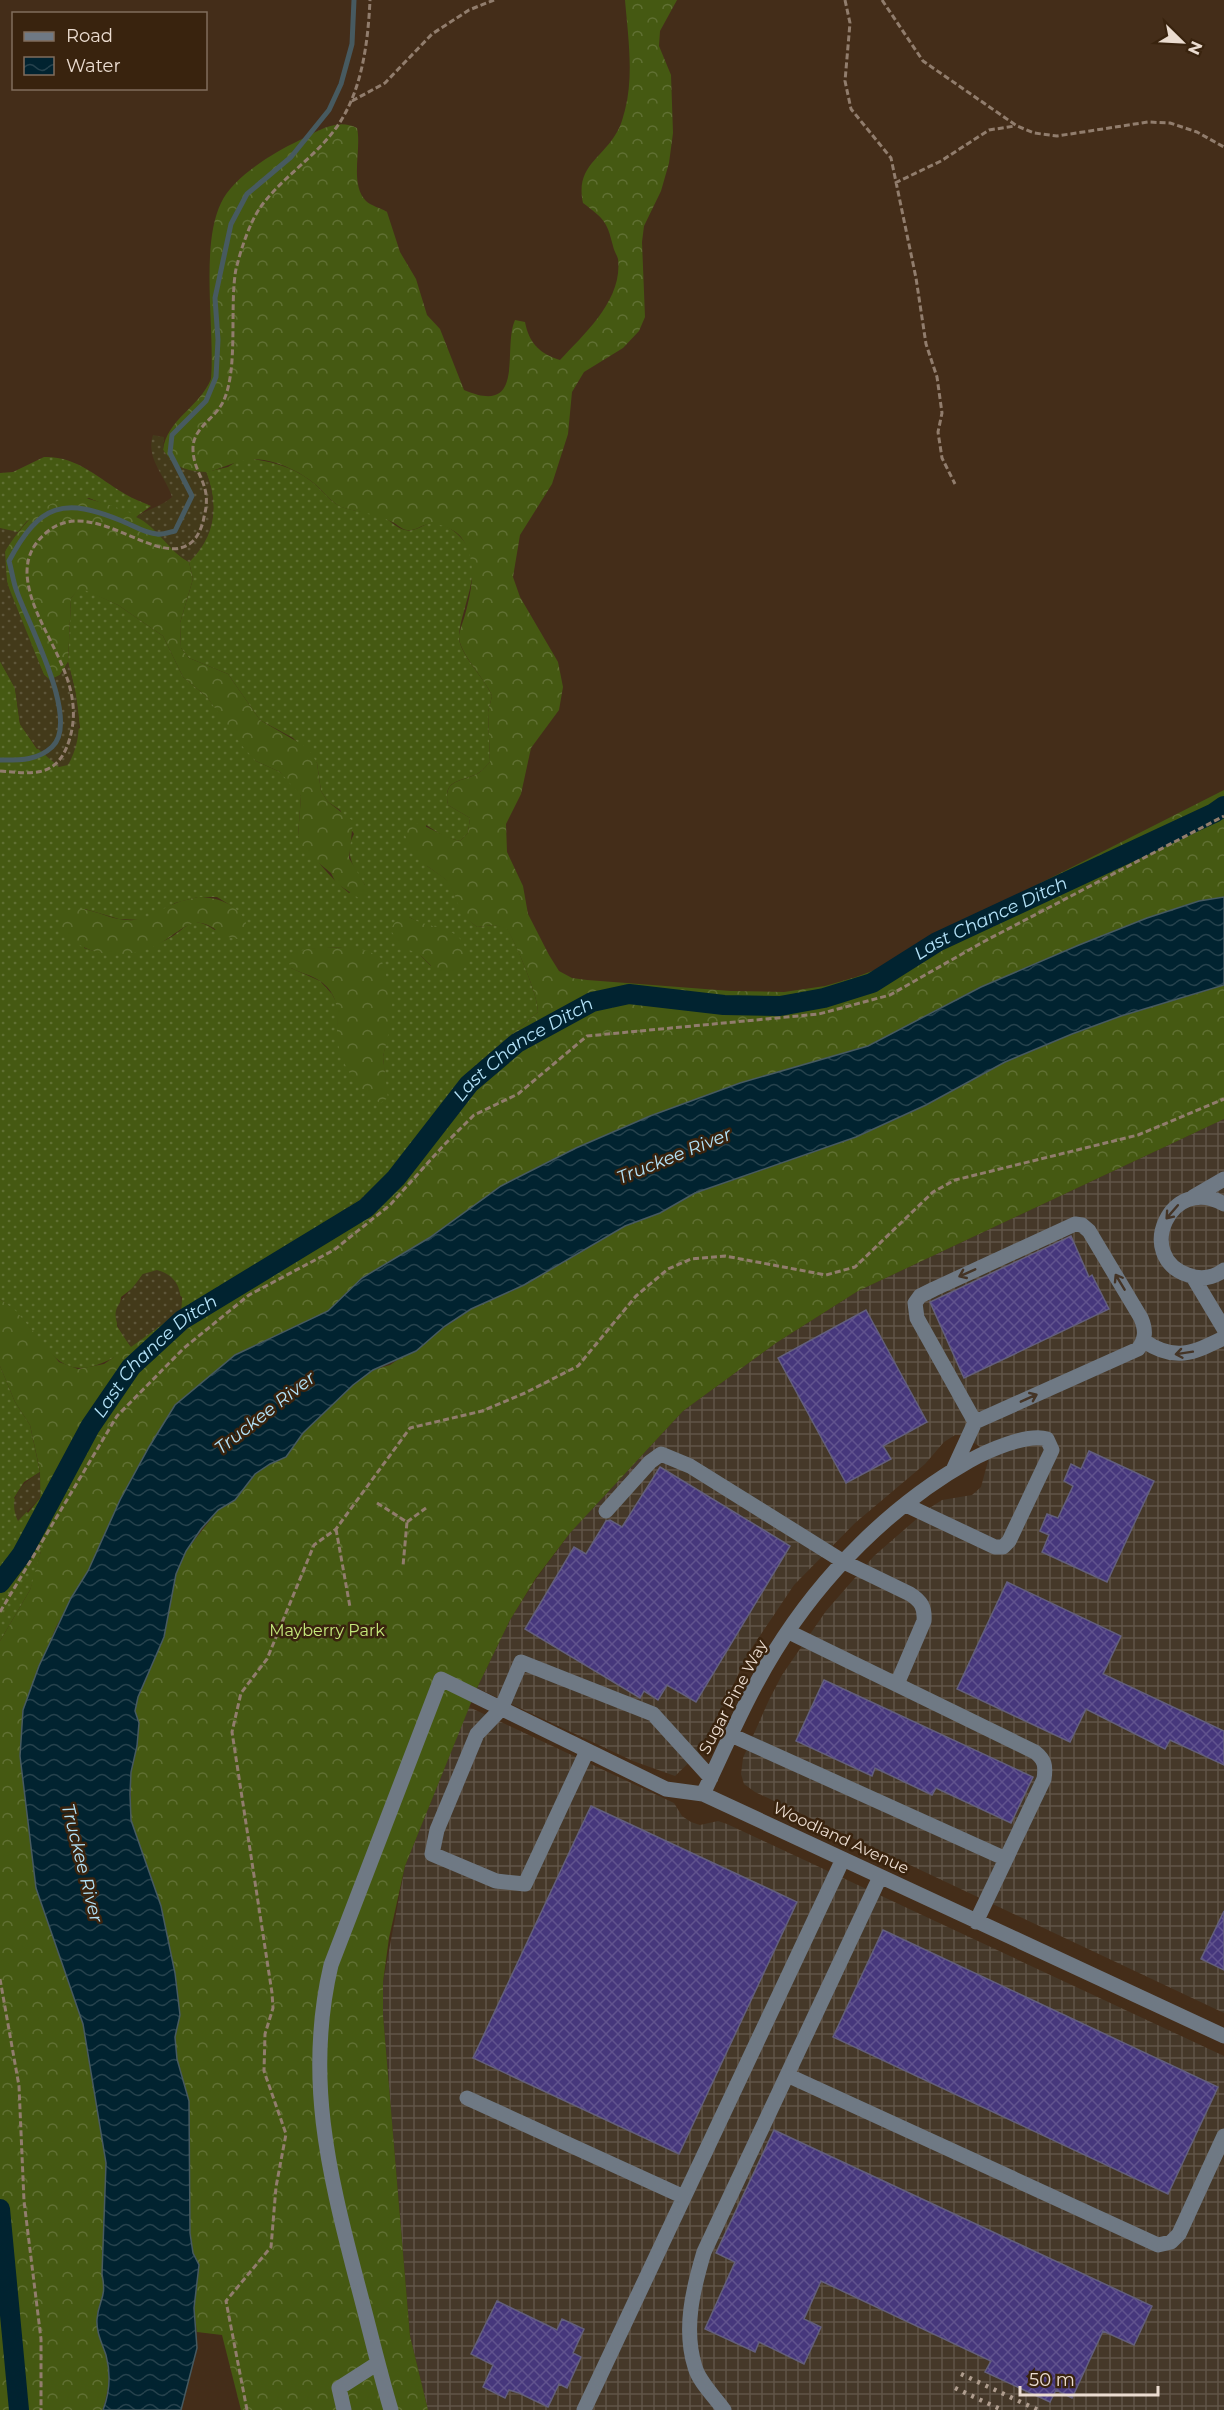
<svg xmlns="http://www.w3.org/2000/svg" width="1224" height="2410" font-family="Montserrat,sans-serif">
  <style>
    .industrial { fill: url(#industrial-grid) }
    .grass { fill: url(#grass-dots); fill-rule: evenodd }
    .forest { fill: url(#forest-crowns) }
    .sand { fill: url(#sand-dots) }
    .water { fill: url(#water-waves); stroke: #475a60; stroke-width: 1.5 }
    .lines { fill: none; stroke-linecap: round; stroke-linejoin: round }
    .stream { stroke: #475a60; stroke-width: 5 }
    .canal { stroke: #012330; stroke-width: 20 }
    .building { fill: url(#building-cross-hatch); stroke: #635f7d; stroke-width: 1.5 }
    .path { stroke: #917d6d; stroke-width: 3; stroke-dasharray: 6 3; stroke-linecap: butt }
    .minor { stroke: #6f7984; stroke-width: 15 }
    .rail { stroke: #af9d8e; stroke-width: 4.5; stroke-dasharray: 3 6; stroke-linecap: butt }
    .oneway { stroke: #443426 }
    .labels { text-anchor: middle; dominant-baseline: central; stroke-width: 5; stroke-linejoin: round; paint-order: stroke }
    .park-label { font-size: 16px; fill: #c5e97b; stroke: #39230e }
    .street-label { font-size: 16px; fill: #ebdcd0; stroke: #39230e }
    .water-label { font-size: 18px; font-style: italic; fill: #b3e2f8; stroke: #39230e }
  </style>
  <defs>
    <pattern id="industrial-grid" width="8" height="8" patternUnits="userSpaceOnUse" patternTransform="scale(1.5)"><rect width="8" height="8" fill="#453829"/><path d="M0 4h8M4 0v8" fill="none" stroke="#605447"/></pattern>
    <pattern id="grass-dots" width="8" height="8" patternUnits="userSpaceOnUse" patternTransform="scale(1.5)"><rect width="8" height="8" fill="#455912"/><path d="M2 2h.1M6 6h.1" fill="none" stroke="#607033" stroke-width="1.8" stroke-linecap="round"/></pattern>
    <pattern id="forest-crowns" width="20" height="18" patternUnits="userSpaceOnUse" patternTransform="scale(1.5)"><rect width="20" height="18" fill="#455912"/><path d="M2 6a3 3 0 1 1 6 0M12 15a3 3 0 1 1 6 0" fill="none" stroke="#607033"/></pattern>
    <pattern id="sand-dots" width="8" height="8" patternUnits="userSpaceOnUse" patternTransform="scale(1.5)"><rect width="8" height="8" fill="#433a1a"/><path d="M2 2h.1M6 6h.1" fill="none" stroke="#5e563a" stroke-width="1.8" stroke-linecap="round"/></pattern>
    <pattern id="water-waves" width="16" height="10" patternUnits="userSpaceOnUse" patternTransform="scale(1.5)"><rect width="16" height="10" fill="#012330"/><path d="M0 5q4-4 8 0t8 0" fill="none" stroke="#26424d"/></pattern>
    <pattern id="building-cross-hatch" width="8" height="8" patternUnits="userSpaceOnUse" patternTransform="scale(1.5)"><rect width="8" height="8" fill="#46377c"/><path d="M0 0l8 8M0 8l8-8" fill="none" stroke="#61538e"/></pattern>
  </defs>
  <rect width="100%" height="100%" fill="#442d19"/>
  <path class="industrial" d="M1224,1119V2013L755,1792L744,1784L741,1774L743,1758L769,1700L782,1675L826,1611L874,1556L928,1509L942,1500L972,1495L981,1487L988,1461L983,1449L963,1435H955L944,1442L925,1464L855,1523L794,1585L749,1652L702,1750L675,1776L633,1761L477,1688L510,1620L536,1579L570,1533L683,1411L776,1343L858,1291Z
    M469,1707L674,1803L682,1816L691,1822L700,1825L718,1821L727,1824L1224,2056V2410H428L410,2336L383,2015V1982L405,1866Z"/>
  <path class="grass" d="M44,457C77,456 98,478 125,494C133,499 143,502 151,506L136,517L89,498L27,521L18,532H8L0,528V473L13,472Z
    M242,458C270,460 297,467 318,487C325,494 332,503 342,507C354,512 369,511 382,516C390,520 398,529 405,530C413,532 420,527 427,524C443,519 461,535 468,547C482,573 460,611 459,637C459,654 485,678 492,696L488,712L490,762C487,765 483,770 480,772C463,783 442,777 448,805L470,818L468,833L460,841L445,837L426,825L427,866C433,871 442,875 447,881C461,900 456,910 477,927L494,925L507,928C516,944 538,995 538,1012L466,1074L388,1173L368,1193L279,1255L181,1311L182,1297L143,1274L133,1288L121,1297L117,1326L131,1347C51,1401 54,1338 0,1299V661L15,688L20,724L37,749L80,728L75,690L68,662L71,598L80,587L118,605L163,636L183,677L207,697L256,761L280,772L294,784L301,796L298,836C313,856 329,877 349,893L365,885C354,869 343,853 354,834L340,810L328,802L321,791L317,763L293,738L260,720L228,674L189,658L181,648L180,623L193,579L189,562C215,537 219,504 206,472L228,467ZM198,897H217L233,907L215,930C208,926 201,921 193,923C186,925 179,932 173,936C143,953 117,959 84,948L85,909L119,919L140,920L154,916L175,903ZM409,917L423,925L431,966L416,951ZM343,947L386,1042L383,1057L387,1098L337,1027L339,1008L332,994L320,981L291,968L310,949Z
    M0,1366L15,1402L30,1425L40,1472L24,1482L14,1498L28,1513L40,1498L41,1551L36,1572L30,1590L0,1641Z"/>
  <path class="forest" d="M625,0H677L660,31L659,46L671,75L673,133L669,163L661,191L644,226L642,242L645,317L639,331L623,348L584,372L572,392L568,434L552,484L520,535L513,577L520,597L558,662L563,687L559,710L531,748L521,794L506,824L507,852L523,886L528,914L549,955L559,971L572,978L587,980L731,991L784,992L825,986L856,977L891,964L950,929L1224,790V897L1199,901L1147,918L1079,945L981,987L868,1046L740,1083L650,1116L429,1238L362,1278L328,1311L235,1355L120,1500L88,1571L56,1627L23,1710L20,1756L36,1888L83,2024L106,2163L102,2274L105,2291L97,2319L109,2370V2384L103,2410H0V1641L30,1590L41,1551L40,1471L30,1425L15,1402L0,1366V1299L16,1311L59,1362L78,1369L104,1364L195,1301L279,1255L368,1193L388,1173L466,1074L538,1012C538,995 516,944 507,929L494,925L477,927L462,915L454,893L445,879L427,866L411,848L403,831L412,822C430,826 442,837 460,841L468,833L470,818L448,805C442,777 464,783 480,772C483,770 487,765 490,762L488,712L492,696C485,678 460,655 459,637C459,631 463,622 465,615C472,589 478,560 461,537C456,530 438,522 429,524C421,525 416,531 407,530C402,530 397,524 392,522C376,513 361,513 344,508C332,504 325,493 316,485C302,473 282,463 264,460C223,453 199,500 163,450C167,419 199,408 211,379C215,330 200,246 221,203C233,177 273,153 298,141C316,132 337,117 357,128C362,150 349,183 366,201C371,206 381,208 387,212L400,252L416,279L427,315L440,329L464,390C527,417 502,349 515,320L525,322C529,343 540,354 560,360C584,334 623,300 618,259C617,255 614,251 613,246C607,221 604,219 583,203C575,166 602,159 617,132C621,126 623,117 625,110C634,75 628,36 625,0Z
    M74,496C94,499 133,511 149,523C163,536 172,553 189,562L193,579L180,623L181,648L189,658L228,674L260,720L308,748L317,763L321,791L328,802L353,821L349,858L365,885V894L360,899L336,883L331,873L305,852L298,836L301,796L280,772L256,761L243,747L207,697L183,677L163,636L118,605L80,588L71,598L68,662L60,675L50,680L44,675C31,642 0,588 5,552C7,544 15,536 21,529C35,511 51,501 74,496Z
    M198,897C219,897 244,906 248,930L238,939C222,939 211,921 196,923C185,924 170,938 159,944C127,960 85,959 61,929V914C79,901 100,916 119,919C146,924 153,912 176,903C183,900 191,899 198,897Z
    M409,917C438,933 466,923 468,963L461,972C424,977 433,953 403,949L390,929L397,920Z
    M343,947L368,951L381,958L392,996L391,1022L383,1057L388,1098L380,1103C359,1091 343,1068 338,1044C334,1020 345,999 320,981C312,975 300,973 291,968L288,960C300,944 325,949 343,947Z
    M1224,985V1119L858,1291L776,1343L683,1411L570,1533L536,1578L510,1620L477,1688L405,1866L389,1938L383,1982V2015L410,2336L428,2410H241L222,2335L197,2332L194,2308L199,2265L193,2253L190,2233L189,2101L177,2059L175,2037L180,2015L131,1820V1772L137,1746L139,1723L135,1711L138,1697L164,1637L176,1574L186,1551L218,1510L235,1500L255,1474L270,1464L286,1457L303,1433L353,1385L373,1370L390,1365L471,1309L524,1285L625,1226L660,1213L695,1193L856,1137L926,1105L1005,1062L1072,1034L1121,1016Z"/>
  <path class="sand" d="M153,435L164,437L163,450C175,467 185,471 206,472C219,506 216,536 189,562C168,551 158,527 136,517C148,509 162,506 172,497C166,477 145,458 153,435Z
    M0,528L18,532L5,551L7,583L44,675L50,680L60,675L68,662C77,697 87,732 68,765L59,767L37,748L20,724L15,688L0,661Z
    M157,1270C178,1276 182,1290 181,1311L131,1347C101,1306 120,1307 143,1274Z
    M40,1472V1498L18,1521C7,1498 21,1484 40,1472Z"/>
  <path class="water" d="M1224,897V985L1121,1016L1072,1034L1005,1062L926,1105L856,1137L695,1193L660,1213L625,1226L524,1285L471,1309L445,1326L416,1351L373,1370L353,1385L303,1433L286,1457L270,1464L255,1474L235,1500L218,1510L201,1529L186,1551L176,1574L164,1637L138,1697L135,1711L139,1723L137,1746L131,1772L130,1794L131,1820L161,1906L175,1973L180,2015L175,2037L177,2059L189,2101L190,2233L193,2253L199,2265L194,2308L197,2348L181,2410H103C110,2392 111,2374 106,2355C102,2343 96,2332 97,2319C99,2298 107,2299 102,2274L106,2163L83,2024L36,1888L20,1756L23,1710L39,1666L71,1598L88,1571L120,1500L149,1447L175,1405L235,1355L328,1311L362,1278L429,1238L501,1186L576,1148L650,1116L740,1083L868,1046L981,987L1079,945L1147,918L1199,901Z"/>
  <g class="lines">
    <path class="stream" d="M0,760C19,760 37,761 52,747C81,721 28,623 17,592C13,582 12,571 9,561C40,503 64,497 122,521C132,525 146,534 157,534C163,535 170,532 175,531L192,496L170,453L172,435L206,401L216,377L218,340L215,298L231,224L247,194L291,157L329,110L341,84L352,44L354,0"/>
    <g class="canal">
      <path id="s1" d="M0,1583L22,1554L90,1427L131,1367L182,1320L366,1208L396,1178L469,1084L517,1043L592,1002L629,994L724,1005L780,1006L824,998L872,983L937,942L1214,813L1224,806"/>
      <path d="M0,2209L19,2410"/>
    </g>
  </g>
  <path class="building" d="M1071,1236L1089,1277L1092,1275L1109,1309L964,1378L930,1302Z
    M866,1310L927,1422L883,1446L891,1459L846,1483L778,1358Z
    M1089,1451L1154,1481L1107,1582L1042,1552L1049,1535L1040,1531L1047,1514L1058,1518L1073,1486L1064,1481L1071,1464L1081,1469Z
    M660,1467L790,1546L696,1702L667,1685L658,1700L644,1691L640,1698L525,1629L574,1547L586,1554L606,1521L610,1520L622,1527Z
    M1007,1582L1121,1636L1103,1674L1224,1731V1765L1170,1740L1165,1749L1086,1709L1070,1742L957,1689Z
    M824,1680L1033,1777L1011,1823L936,1788L932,1795L875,1768L872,1776L796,1741Z
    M591,1806L797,1902L679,2154L473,2058Z
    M1224,1911V1970L1201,1959Z
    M883,1930L1218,2087L1168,2194L833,2037Z
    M774,2130L1152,2306L1134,2345L1103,2331L1072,2398L1056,2390L1050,2402L985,2372L991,2361L821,2281L804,2319L821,2327L804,2364L759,2342L755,2352L705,2329L735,2262L716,2253Z
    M497,2301L557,2330L562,2319L584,2329L573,2353L581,2357L567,2388L559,2384L548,2407L519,2393L509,2390L505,2398L483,2387L493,2365L471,2354Z"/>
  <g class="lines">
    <path class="path" d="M845,0L850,23L845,81L851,109L891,158L916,278L926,344L937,377L942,413L938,432L942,458L955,484
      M882,0L923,61L1017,126L1034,133L1057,136L1148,122L1170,123L1197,132L1224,147
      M352,101L385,83L432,34L469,10L494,0
      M895,183L941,161L989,130L1015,126
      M0,771C33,774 57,778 69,741C90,676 29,628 27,573C27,555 34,543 47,532C94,493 160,573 193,541C199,535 203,524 204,517C213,484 194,476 193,450C192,428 214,420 223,402C239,369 229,307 236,269C241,249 250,221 262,205C284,176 315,157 336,128C362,92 368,43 370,0
      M377,1503L407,1522L403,1566
      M407,1522L426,1508
      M336,1529L350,1607
      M0,1612L117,1416L184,1348L249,1295L334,1250L390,1205L443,1146L474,1115L518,1094L587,1036L819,1014L890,995L983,942L1224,816
      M0,1979L19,2086L24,2201L41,2339V2410
      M247,2410L226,2301L271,2247L276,2187L286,2134L264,2071L265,2034L273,2008L272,1993L232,1732L241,1693L267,1659L314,1545L336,1529L410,1428L482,1411L525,1393L578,1366L636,1296L668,1269L691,1259L725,1256L826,1275L855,1267L933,1192L955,1180L1138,1135L1224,1099"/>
    <path class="minor" d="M1193,1197L1224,1179
      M1224,1204C1170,1173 1134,1257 1188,1275C1201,1280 1213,1278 1224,1270
      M1193,1277L1224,1329
      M1144,1341C1175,1362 1193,1353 1224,1338
      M953,1470L975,1422L1138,1349C1146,1339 1146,1330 1141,1318L1089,1231L1082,1225L1075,1224L934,1289L920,1296L915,1303L917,1318L975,1422
      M606,1511L650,1462L661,1454L690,1466L844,1562L910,1594C921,1601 925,1607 924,1621L897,1684
      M789,1632L1035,1752C1045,1760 1046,1766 1044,1779L976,1922
      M731,1735L1006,1859
      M587,1751L525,1884L496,1881L432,1854L437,1830L477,1734L501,1709L521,1662L653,1714L711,1778
      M703,1794C726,1746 747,1696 775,1651C822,1575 891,1505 969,1461C987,1451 1027,1433 1047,1439L1052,1450L1009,1541L1003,1547H995L906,1505
      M787,2075L1158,2245L1171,2242L1179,2234L1224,2136
      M467,2098L684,2197
      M344,2410L339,2388L378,2363
      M391,2410C378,2367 368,2322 356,2278C328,2170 305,2076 331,1965L441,1679L666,1789L703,1794L1224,2036
      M584,2410L843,1859
      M724,2410C715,2397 699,2382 695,2367C683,2329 693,2289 704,2252L880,1877"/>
    <path class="rail" d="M961,2374L1038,2410
      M955,2388L1002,2410"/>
  </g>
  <defs><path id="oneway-shaft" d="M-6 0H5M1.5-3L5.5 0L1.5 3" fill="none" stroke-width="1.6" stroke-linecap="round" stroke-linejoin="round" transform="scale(1.5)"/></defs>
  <g class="oneway">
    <use href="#oneway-shaft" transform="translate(1172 1212) rotate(131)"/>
    <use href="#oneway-shaft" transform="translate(967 1273) rotate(156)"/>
    <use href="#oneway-shaft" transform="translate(1120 1282) rotate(-121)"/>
    <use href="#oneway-shaft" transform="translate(1184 1353) rotate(171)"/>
    <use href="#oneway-shaft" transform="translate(1029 1398) rotate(-24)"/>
  </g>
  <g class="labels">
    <g class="park-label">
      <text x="327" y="1630">Mayberry Park</text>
    </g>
    <g class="street-label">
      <text transform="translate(733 1697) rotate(-62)">Sugar Pine Way</text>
      <text transform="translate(841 1838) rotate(25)">Woodland Avenue</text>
    </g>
    <g class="water-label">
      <text stroke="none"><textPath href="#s1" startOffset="1268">Last Chance Ditch</textPath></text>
      <text stroke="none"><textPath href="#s1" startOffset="764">Last Chance Ditch</textPath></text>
      <text transform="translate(674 1156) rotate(-22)">Truckee River</text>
      <text stroke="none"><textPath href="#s1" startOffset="278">Last Chance Ditch</textPath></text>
      <text transform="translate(265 1413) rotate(-38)">Truckee River</text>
      <text transform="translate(82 1863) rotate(76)">Truckee River</text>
    </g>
  </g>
  <rect x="12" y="12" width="195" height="78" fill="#39230e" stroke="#806d5c" stroke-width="1.5"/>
  <rect x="24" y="32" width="30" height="9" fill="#6f7984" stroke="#806d5c" stroke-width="1.5"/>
  <text x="66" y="42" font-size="18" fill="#ebdcd0">Road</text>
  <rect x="24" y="57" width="30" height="18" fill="url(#water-waves)" stroke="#806d5c" stroke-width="1.5"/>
  <text x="66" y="72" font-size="18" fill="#ebdcd0">Water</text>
  <g transform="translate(1182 42) rotate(114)" stroke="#39230e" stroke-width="4.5" paint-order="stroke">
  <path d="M0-4.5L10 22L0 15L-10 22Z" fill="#ebdcd0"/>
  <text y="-9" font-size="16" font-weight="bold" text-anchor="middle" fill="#ebdcd0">N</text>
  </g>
  <path d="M1020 2386v9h138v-9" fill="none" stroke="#ebdcd0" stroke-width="3"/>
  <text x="1029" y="2386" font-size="18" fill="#ebdcd0" stroke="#39230e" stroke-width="4.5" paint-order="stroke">50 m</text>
</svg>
